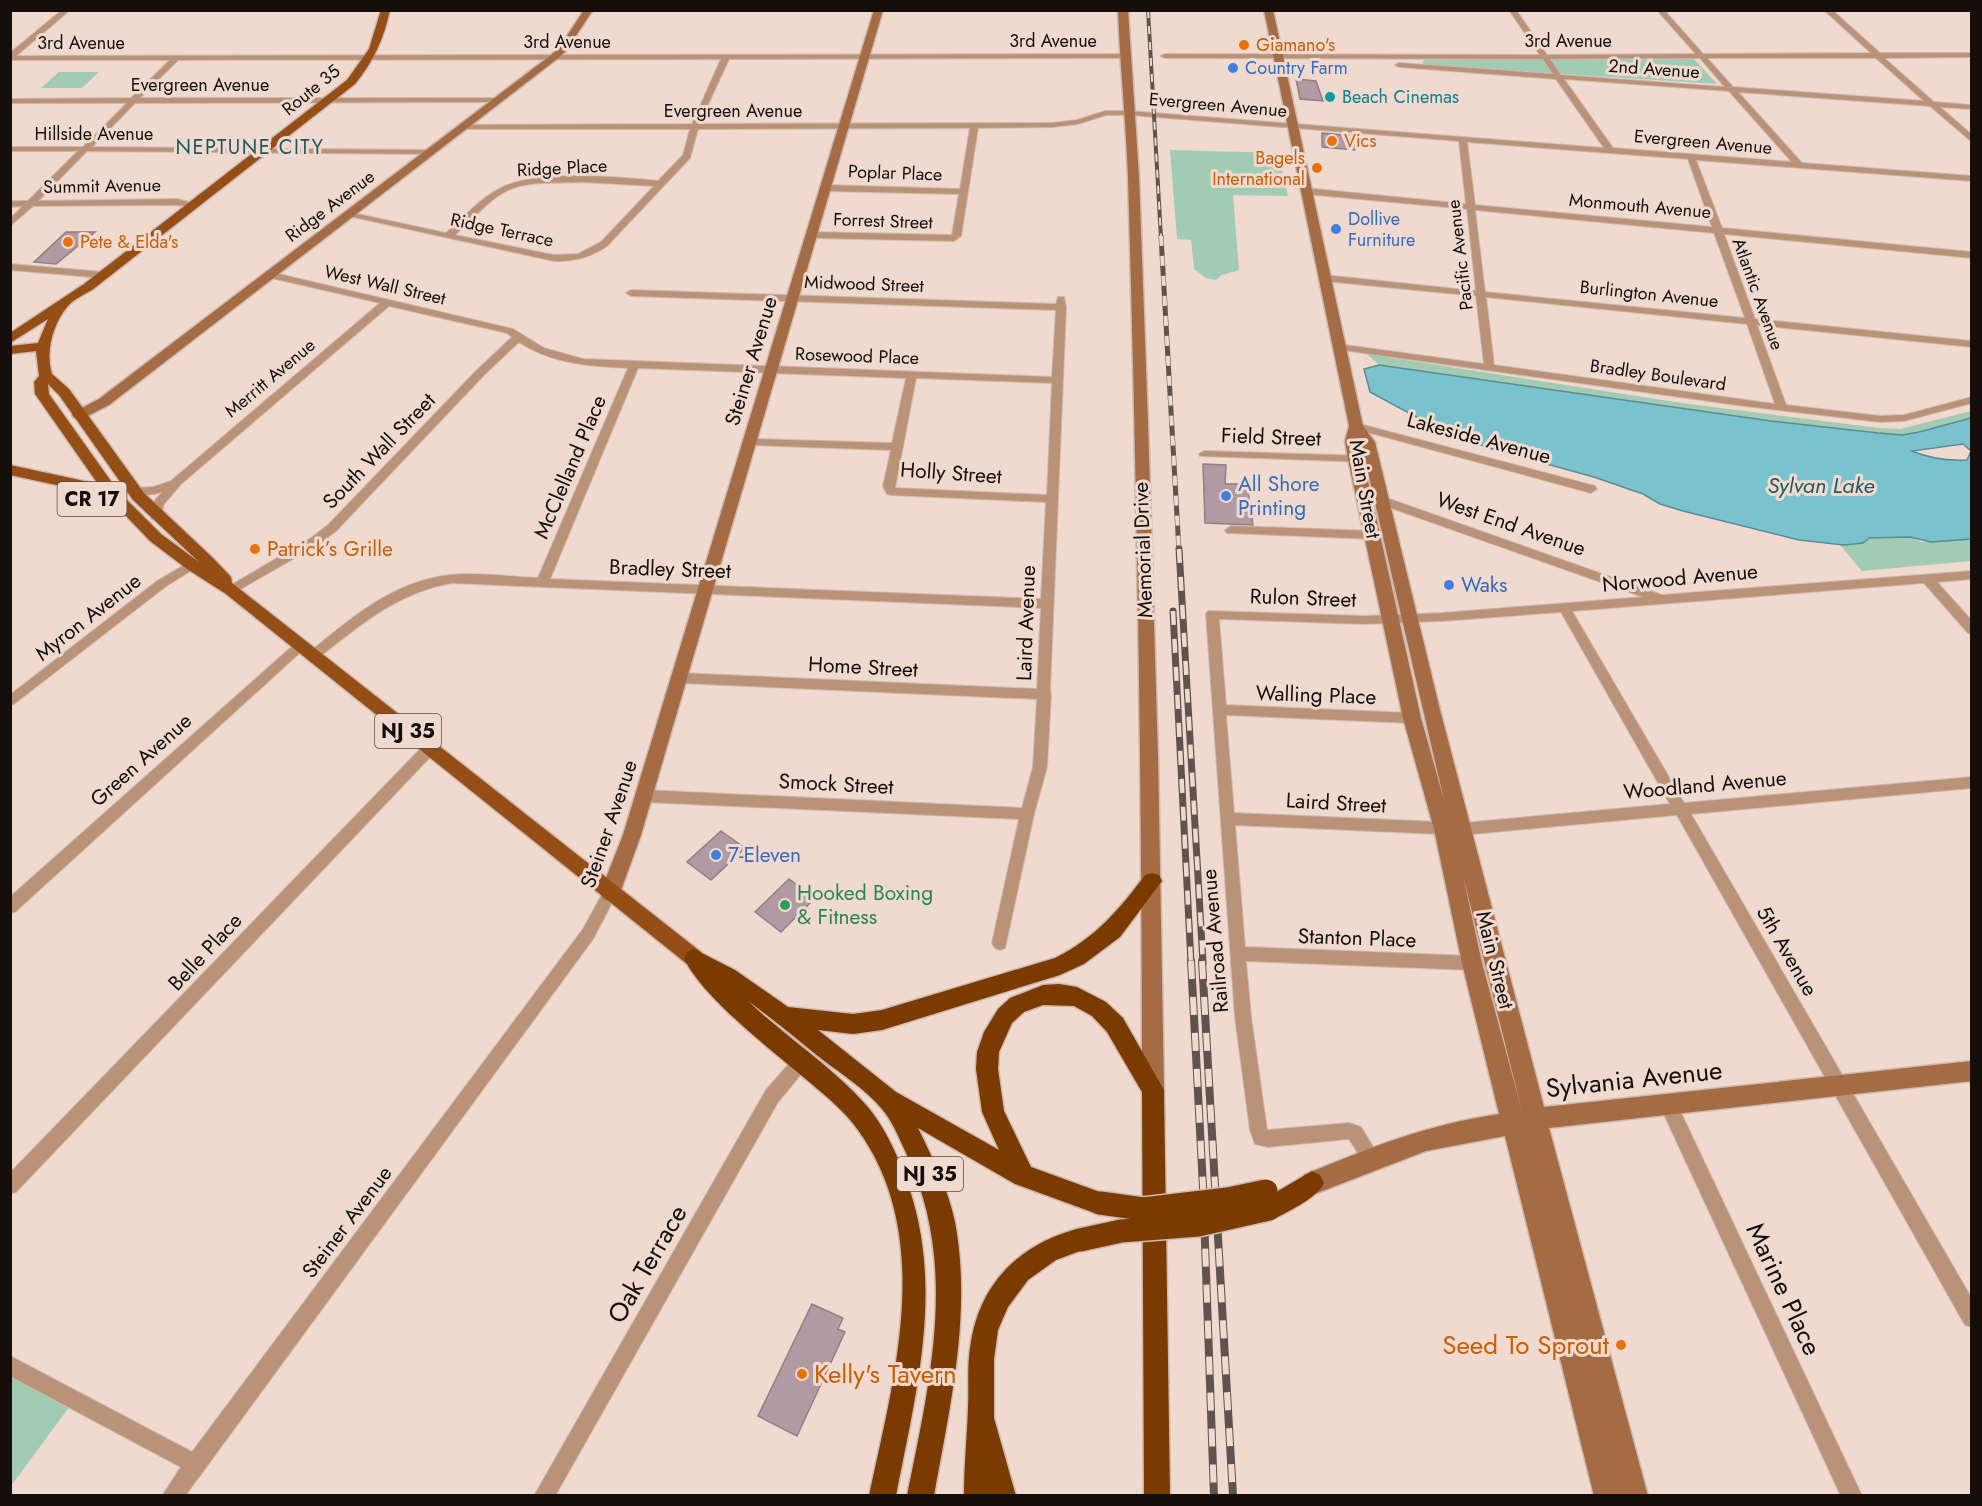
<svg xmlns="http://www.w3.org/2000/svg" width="1982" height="1506" font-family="Jost,sans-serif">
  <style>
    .green { fill: #a2cbb4 }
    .water { fill: #79c2ce; stroke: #5b8c93; stroke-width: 1.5; fill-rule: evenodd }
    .building { fill: #b19aa2; stroke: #937e85; stroke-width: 1.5 }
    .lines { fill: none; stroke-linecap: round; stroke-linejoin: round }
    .street-casing { stroke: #cdb9b0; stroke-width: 2 }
    .secondary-casing { stroke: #cdb9b0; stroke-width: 3 }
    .primary-casing { stroke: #cdb9b0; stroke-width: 3 }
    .highway-casing { stroke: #cdb9b0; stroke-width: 3 }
    .street { fill: #ba9278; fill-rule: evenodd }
    .secondary { fill: #a56b44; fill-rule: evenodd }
    .primary { fill: #944e16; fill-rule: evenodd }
    .highway { fill: #7b3b00; fill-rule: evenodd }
    .rail-far3-casing { stroke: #60534d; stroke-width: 4 }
    .rail-far2-casing { stroke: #60534d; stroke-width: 5 }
    .rail-far1-casing { stroke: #60534d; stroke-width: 7 }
    .rail-casing { stroke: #60534d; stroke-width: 8 }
    .rail-far3 { stroke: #f0dad0; stroke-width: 2; stroke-dasharray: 8; stroke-linecap: butt }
    .rail-far2 { stroke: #f0dad0; stroke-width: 4; stroke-dasharray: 10; stroke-linecap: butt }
    .rail-far1 { stroke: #f0dad0; stroke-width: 4.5; stroke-dasharray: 14; stroke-linecap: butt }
    .rail { stroke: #f0dad0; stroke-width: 6; stroke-dasharray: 18; stroke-linecap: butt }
    .highway-bridge-casing { stroke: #cdb9b0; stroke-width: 26; stroke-linecap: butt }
    .highway-bridge { stroke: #7b3b00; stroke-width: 23 }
    .food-dot { fill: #e8710a; stroke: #f0dad0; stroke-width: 2 }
    .shop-dot { fill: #3f7fe0; stroke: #f0dad0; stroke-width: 2 }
    .culture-dot { fill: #0f9aa8; stroke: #f0dad0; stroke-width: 2 }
    .leisure-dot { fill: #2e9e5b; stroke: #f0dad0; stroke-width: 2 }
    .labels { text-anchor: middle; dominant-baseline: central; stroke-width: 6; stroke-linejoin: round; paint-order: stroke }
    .far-street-label { font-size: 18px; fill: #150e0a; stroke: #f0dad0 }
    .far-food-label { font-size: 18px; fill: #c56008; stroke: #f0dad0; text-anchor: start }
    .far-shop-label { font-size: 18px; fill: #366cbe; stroke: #f0dad0; text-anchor: start }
    .far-culture-label { font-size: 18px; fill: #0d838f; stroke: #f0dad0; text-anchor: start }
    .far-quarter-label { font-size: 20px; letter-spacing: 1.5px; fill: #1d575d; stroke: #f0dad0 }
    .shield { fill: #f0dad0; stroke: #574b45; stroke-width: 1.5 }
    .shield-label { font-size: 20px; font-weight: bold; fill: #150e0a }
    .street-label { font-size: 21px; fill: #150e0a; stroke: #f0dad0 }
    .shop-label { font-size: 21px; fill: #366cbe; stroke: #f0dad0; text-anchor: start }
    .food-label { font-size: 21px; fill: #c56008; stroke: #f0dad0; text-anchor: start }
    .leisure-label { font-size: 21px; fill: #27864d; stroke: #f0dad0; text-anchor: start }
    .water-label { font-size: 22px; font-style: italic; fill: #1d5b63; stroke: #f0dad0 }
    .near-street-label { font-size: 26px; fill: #150e0a; stroke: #f0dad0 }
    .near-food-label { font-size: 26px; fill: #c56008; stroke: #f0dad0; text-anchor: end }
  </style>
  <rect width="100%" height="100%" fill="#f0dad0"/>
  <path class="green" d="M1694,59L1717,84L1425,65L1422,62L1425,60Z
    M59,72H99L82,88H41Z
    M1170,150L1278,153L1288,196L1233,195L1239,270L1222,275L1216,280L1206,278L1194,269L1191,240L1177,239Z
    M1367,354L1682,403L1879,428L1900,429L1971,411V418L1919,432L1902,435L1878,433L1771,421L1379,365Z
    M1910,537L1922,542L1971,539V561L1862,571L1840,545L1869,538Z
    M11,1367L73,1402L11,1486Z"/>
  <path class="water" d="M1379,365L1771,421L1878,433L1902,435L1919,432L1971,418V539L1931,542L1910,537L1869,538L1863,543L1844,545L1799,540L1683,511L1660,504L1643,494L1594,477L1489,448L1431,425L1370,392L1364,369ZM1963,444L1971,451L1967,460C1947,461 1931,459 1912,451Z"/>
  <path class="building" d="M1296,79L1316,81L1323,101L1300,99Z
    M1322,133L1355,136V150L1322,147Z
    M66,232H95L56,264L34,262Z
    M1203,464L1226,465L1225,484H1247L1253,525L1205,523Z
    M721,831L745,848L711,880L687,862Z
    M789,879L815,898L781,932L755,912Z
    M812,1304L843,1318L838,1329L845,1332L797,1436L758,1416Z"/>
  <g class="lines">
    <g class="street-casing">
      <path id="street" d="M62,10H70L16,56L1124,54L1128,56L1127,58L729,59L699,124L1052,123L1077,120L1105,111H1129L1604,148L1556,79L1399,67L1395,65L1399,63L1553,74L1543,59L1165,58L1161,56L1165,54L1540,55L1509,10H1516L1547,55L1696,54L1657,10H1664L1703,54L1871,53L1824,10H1832L1880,53H1972V57L1884,58L1934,102L1972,105V109L1940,107L1972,135V142L1930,106L1738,92L1802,163L1972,176V181L1696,160L1722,228L1972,252V258L1724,234L1755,319L1972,341V347L1757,325L1786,405L1880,416L1904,415L1972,397V403L1904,421L1880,422L1744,406L1335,349L1333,347L1338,344L1484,364L1476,296L1324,281L1319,278L1324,275L1476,291L1467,209L1305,194L1301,191L1305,188L1466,204L1459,141L1129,115H1106L1078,124L1052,127L978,128L961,236L954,241L812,238L808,235L812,232L952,235L959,194L826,191L822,188L826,185L960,189L970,128L698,129L690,158L607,246C591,257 574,262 554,261L344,215L348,212L446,233C464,217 481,197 503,187C538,170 620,177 658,181L683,155L690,129H463L459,127L463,125L692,124L721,59L178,60L140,98H498L502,100L498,102L135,103L92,147L429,150L433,152L429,154L87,151L38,201L177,199L197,204L193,207L177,205L33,206L10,226V219L23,206L10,207V201H28L78,151H10V147H83L127,103H10V99L131,98L170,60H10V53ZM1700,58L1725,87L1561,75L1550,59ZM1707,58H1876L1924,101L1733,87ZM1564,79L1729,91L1792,162L1613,148ZM1467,142L1688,159L1712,227L1475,205ZM582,182L654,186L601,242L578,254L554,255L455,235C473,219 490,197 513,188C534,181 560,183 582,182ZM1475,210L1714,233L1745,318L1485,292ZM1486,297L1747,324L1775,404L1494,365Z
        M10,264L104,272L109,275L104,278L10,270Z
        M270,272L513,329L544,348L583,359L1052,377L1056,310L631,296L626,293L631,290L1056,304L1058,297H1064L1066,307L1050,691L1051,694L1047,767L1034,814L1005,948L1000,950L995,948L992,943L1019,819L644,802L639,800L637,796L639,792L644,790L1022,808L1033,767L1037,699L680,683L674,678L680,673L1037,689L1041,608L452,583C398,592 360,625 318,658H310L308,655L310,652C351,618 394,581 450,575C478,572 510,577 538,578L628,368C589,366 552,364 519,342L484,375L336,531L319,544L232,594L226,590L228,587L311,538L328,525L476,371L512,337L507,333L389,306L181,484L164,504L160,519H152L150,516L153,503L162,492C153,495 138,497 130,491L132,488L153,487L171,481L380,303L267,277L265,275ZM638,368L906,378L892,443L751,439L746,442L751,445L891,450L883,486L887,494L891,495L1046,502L1041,599L550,579ZM916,378L1052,383L1047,495L895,488Z
        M1356,423L1595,486L1597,489L1591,493L1352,428V424Z
        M1204,451L1367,456L1372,459L1367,462L1200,456L1199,454Z
        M1381,496L1662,595L1972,571V579L1937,582L1972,621V634L1968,633L1924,583L1572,611L1684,803L1972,777V788L1691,814L1972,1299V1327L1965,1325L1677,815L1462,835L1235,825L1245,947L1472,956L1477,958L1480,963L1477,968L1472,970L1246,961L1251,1017L1267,1130L1349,1123L1361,1127L1381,1160L1378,1166L1372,1169L1366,1166L1349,1139L1268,1147L1255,1144L1250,1130L1235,1017L1206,614L1208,611L1364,616L1442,613L1643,597L1377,503V497ZM1561,612L1670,804L1462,823L1234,813L1226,715L1412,723L1419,718L1412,713L1226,705L1219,619L1364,624L1442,621Z
        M1231,526L1373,531L1379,535L1373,539L1227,533L1225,530Z
        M191,561L195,562L197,565L195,568L165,587L10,707V695L157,581Z
        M301,640L307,645L305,648L15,912L10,913V897L297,642Z
        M430,743L435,744L437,748L435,752L16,1192L10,1194V1173L425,744Z
        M610,887L615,889L617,893L593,939L185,1496H162L181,1467L10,1376V1356L192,1452L583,929L605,889Z
        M801,1054L807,1057L809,1062L807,1067L778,1102L555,1496H534L766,1090L795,1057Z
        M1668,1096L1674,1098L1862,1496H1841L1662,1110L1660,1104L1662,1098Z"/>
    </g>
    <g class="secondary-casing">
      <path id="secondary" d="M584,10H593L565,52L557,59L109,405L84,418H74L72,415L74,412L99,399L551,55L559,48Z
        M874,10H883L641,835L620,893L617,899L610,901L603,899L600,893L623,835Z
        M1118,10H1128L1139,176L1148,423L1158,756L1164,1090L1161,1098L1153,1101L1145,1098L1142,1090C1142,786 1137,482 1128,178C1126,122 1120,67 1118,10Z
        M1264,10H1273L1363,426L1375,442L1439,706L1544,1107L1972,1061V1081L1549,1128L1648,1496H1621L1528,1132L1621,1496H1594L1505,1136L1426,1151L1312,1195L1304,1191L1300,1183L1304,1175C1371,1147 1426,1125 1499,1114L1462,963L1434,829L1403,718L1348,459L1345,441L1349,426ZM1359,441L1361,442L1444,800L1421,718ZM1463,876L1522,1111L1482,963Z"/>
    </g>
    <g class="primary-casing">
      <path id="primary" d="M381,10H390C384,39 373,62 355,84L92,290C85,294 74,299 68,306C53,323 45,352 52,374L69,389L144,493L214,559L231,577L232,583L701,952L704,958L701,964L694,967L687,964L226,594L187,569L150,541L107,496L10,475V465L98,484L35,394L34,382L39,376L36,351L10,354V346L38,343L48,319L10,343V333L84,284L347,80L369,49ZM48,384L59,395L133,500L199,562L161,534L122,495L121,490L113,484L49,394Z"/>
    </g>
    <g class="highway-casing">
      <path id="highway" d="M1152,873L1159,875L1162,881L1120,937L1084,964L1060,975L882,1030L853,1034L818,1030L896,1092L999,1150L982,1112L976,1069L977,1052L984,1032L998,1009L1010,998L1043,985L1059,984L1077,987L1106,1002L1123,1018L1164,1090L1170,1496H1144L1142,1092L1107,1032L1092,1016L1074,1006L1043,1005L1024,1012L1012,1023L999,1052L998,1069L1004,1111L1031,1167L1108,1195L1112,1203L1108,1211L1100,1215L1015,1184L918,1128C933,1159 948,1189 955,1222C972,1313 950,1406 934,1496H907C930,1381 959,1264 906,1153C899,1138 893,1122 882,1109C866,1090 843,1075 823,1060C798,1040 774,1020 748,1001C786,1037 833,1067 867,1106C884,1126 895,1150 904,1174C946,1281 917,1387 896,1496H869C894,1378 935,1237 858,1130C843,1109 822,1093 802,1076C769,1048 701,996 684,958L687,952L694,949L735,970L788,1007L853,1014L882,1010L1055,958C1095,938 1119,910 1145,875Z
        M1312,1171L1320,1175L1324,1183C1318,1198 1284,1214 1269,1221L1261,1217L1257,1209L1261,1201Z
        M1080,1228L1088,1232L1092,1240L1088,1248L1056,1260L1028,1280L1008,1307L998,1330L994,1359V1418L1016,1496H964C964,1466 967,1437 968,1408C969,1388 967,1368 970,1348C978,1284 1019,1244 1080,1228Z"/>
    </g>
    <use href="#street" class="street"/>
    <use href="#secondary" class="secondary"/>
    <use href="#primary" class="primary"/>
    <use href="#highway" class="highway"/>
    <g class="rail-far3-casing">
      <path id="rail-far3" d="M1148,10L1161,238"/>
    </g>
    <g class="rail-far2-casing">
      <path id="rail-far2" d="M1161,236L1179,551"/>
    </g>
    <g class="rail-far1-casing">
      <path id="rail-far1" d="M1179,549L1203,963
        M1173,611L1191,963"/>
    </g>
    <g class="rail-casing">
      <path id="rail" d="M1191,961L1203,1187L1214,1496
        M1202,961L1233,1496"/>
    </g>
    <use href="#rail-far3" class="rail-far3"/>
    <use href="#rail-far2" class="rail-far2"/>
    <use href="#rail-far1" class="rail-far1"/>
    <use href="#rail" class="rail"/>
    <g class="highway-bridge-casing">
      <path id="highway-bridge" d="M1100,1203L1143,1209L1228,1199L1266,1191
        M1080,1240L1121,1231L1198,1225L1269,1209"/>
    </g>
    <use href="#highway-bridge" class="highway-bridge"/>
  </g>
  <g class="food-dot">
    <circle cx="1244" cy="45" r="6"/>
    <circle cx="1332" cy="141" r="6"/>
    <circle cx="1317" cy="168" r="6"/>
    <circle cx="68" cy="242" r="6"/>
    <circle cx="255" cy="549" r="6"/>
    <circle cx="1621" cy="1345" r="6"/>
    <circle cx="802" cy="1374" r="6"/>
  </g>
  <g class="shop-dot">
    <circle cx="1233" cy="68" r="6"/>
    <circle cx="1336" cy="229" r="6"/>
    <circle cx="1226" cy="496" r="6"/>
    <circle cx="1449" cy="585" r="6"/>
    <circle cx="716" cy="855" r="6"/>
  </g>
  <circle class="culture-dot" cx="1330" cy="97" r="6"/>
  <circle class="leisure-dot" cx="785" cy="905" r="6"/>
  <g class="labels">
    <g class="far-street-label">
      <text x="1053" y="41">3rd Avenue</text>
      <text x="1568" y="41">3rd Avenue</text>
      <text x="567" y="42">3rd Avenue</text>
      <text x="81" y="43">3rd Avenue</text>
      <text transform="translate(1654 69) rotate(4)">2nd Avenue</text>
      <text x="200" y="85">Evergreen Avenue</text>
      <text transform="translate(311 90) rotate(-39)">Route 35</text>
      <text transform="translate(1218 105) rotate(5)">Evergreen Avenue</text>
      <text x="733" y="111">Evergreen Avenue</text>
      <text x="94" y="134">Hillside Avenue</text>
      <text transform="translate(1703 142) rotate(5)">Evergreen Avenue</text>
      <text transform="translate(562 168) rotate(-3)">Ridge Place</text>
      <text transform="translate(895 173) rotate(2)">Poplar Place</text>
      <text transform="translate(102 186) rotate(-1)">Summit Avenue</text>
      <text transform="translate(330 206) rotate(-37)">Ridge Avenue</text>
      <text transform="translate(1640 206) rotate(5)">Monmouth Avenue</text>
      <text transform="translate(883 221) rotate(2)">Forrest Street</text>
      <text transform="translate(502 230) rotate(12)">Ridge Terrace</text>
      <text transform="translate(1460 255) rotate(-97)">Pacific Avenue</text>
      <text transform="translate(864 284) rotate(2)">Midwood Street</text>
      <text transform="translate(385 285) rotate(13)">West Wall Street</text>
      <text transform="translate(1649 294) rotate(6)">Burlington Avenue</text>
      <text transform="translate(1758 294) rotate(70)">Atlantic Avenue</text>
      <text transform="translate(857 356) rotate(2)">Rosewood Place</text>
      <text transform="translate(1658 375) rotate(8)">Bradley Boulevard</text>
      <text transform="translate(270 378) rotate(-40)">Merritt Avenue</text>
    </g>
    <g class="far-food-label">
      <text x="1256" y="45">Giamano's</text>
      <text x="1344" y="141">Vics</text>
      <text x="1305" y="158" text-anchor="end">Bagels<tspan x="1305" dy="21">International</tspan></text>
      <text x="80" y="242">Pete &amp; Elda's</text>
    </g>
    <g class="far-shop-label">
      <text x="1245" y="68">Country Farm</text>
      <text x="1348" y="219">Dollive<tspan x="1348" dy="21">Furniture</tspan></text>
    </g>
    <g class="far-culture-label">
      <text x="1342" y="97">Beach Cinemas</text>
    </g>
    <g class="far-quarter-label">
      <text x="250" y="147">NEPTUNE CITY</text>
    </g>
    <g class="shield">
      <rect x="57.5" y="482" width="69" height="34" rx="4.5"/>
      <rect x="375" y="714" width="66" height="34" rx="4.5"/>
      <rect x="897" y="1157" width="66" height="34" rx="4.5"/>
    </g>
    <g class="shield-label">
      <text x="92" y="499">CR 17</text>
      <text x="408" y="731">NJ 35</text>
      <text x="930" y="1174">NJ 35</text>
    </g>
    <g class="street-label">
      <text transform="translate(751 361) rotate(-73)">Steiner Avenue</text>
      <text transform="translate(1271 437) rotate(2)">Field Street</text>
      <text transform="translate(1479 438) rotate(15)">Lakeside Avenue</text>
      <text transform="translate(379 451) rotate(-46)">South Wall Street</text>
      <text transform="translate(570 467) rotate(-67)">McClelland Place</text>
      <text transform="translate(951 473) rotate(4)">Holly Street</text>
      <text transform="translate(1365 489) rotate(80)">Main Street</text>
      <text transform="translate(1511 524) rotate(19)">West End Avenue</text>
      <text transform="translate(1143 550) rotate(-92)">Memorial Drive</text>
      <text transform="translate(670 569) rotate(2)">Bradley Street</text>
      <text transform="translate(1680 578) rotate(-5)">Norwood Avenue</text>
      <text transform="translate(1303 598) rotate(2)">Rulon Street</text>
      <text transform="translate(88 617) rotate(-38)">Myron Avenue</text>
      <text transform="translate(1026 623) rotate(-88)">Laird Avenue</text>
      <text transform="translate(863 667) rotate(3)">Home Street</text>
      <text transform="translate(1316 695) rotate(2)">Walling Place</text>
      <text transform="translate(141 760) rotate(-42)">Green Avenue</text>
      <text transform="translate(836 784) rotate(3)">Smock Street</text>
      <text transform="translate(1705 785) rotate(-5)">Woodland Avenue</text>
      <text transform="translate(1336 803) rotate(3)">Laird Street</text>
      <text transform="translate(609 824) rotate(-71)">Steiner Avenue</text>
      <text transform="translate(1357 938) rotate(2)">Stanton Place</text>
      <text transform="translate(1215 941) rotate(-95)">Railroad Avenue</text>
      <text transform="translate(1787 951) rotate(60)">5th Avenue</text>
      <text transform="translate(205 952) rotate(-47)">Belle Place</text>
      <text transform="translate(1495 960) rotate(76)">Main Street</text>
      <text transform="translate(347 1222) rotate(-53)">Steiner Avenue</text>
    </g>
    <g class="shop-label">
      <text x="1238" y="484">All Shore<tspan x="1238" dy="24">Printing</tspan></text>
      <text x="1461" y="585">Waks</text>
      <text x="728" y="855">7-Eleven</text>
    </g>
    <g class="food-label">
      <text x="267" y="549">Patrick’s Grille</text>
    </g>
    <g class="leisure-label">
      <text x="797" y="893">Hooked Boxing<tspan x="797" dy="24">&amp; Fitness</tspan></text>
    </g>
    <g class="water-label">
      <text x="1821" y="485">Sylvan Lake</text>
    </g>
    <g class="near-street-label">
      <text transform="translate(1634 1079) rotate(-6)">Sylvania Avenue</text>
      <text transform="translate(647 1264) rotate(-60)">Oak Terrace</text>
      <text transform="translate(1784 1289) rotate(65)">Marine Place</text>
    </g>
    <g class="near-food-label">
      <text x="1609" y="1345">Seed To Sprout</text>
      <text x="814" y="1374" text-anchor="start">Kelly's Tavern</text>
    </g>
  </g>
  <rect width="1982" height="1506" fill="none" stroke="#150e0a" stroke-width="24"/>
</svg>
